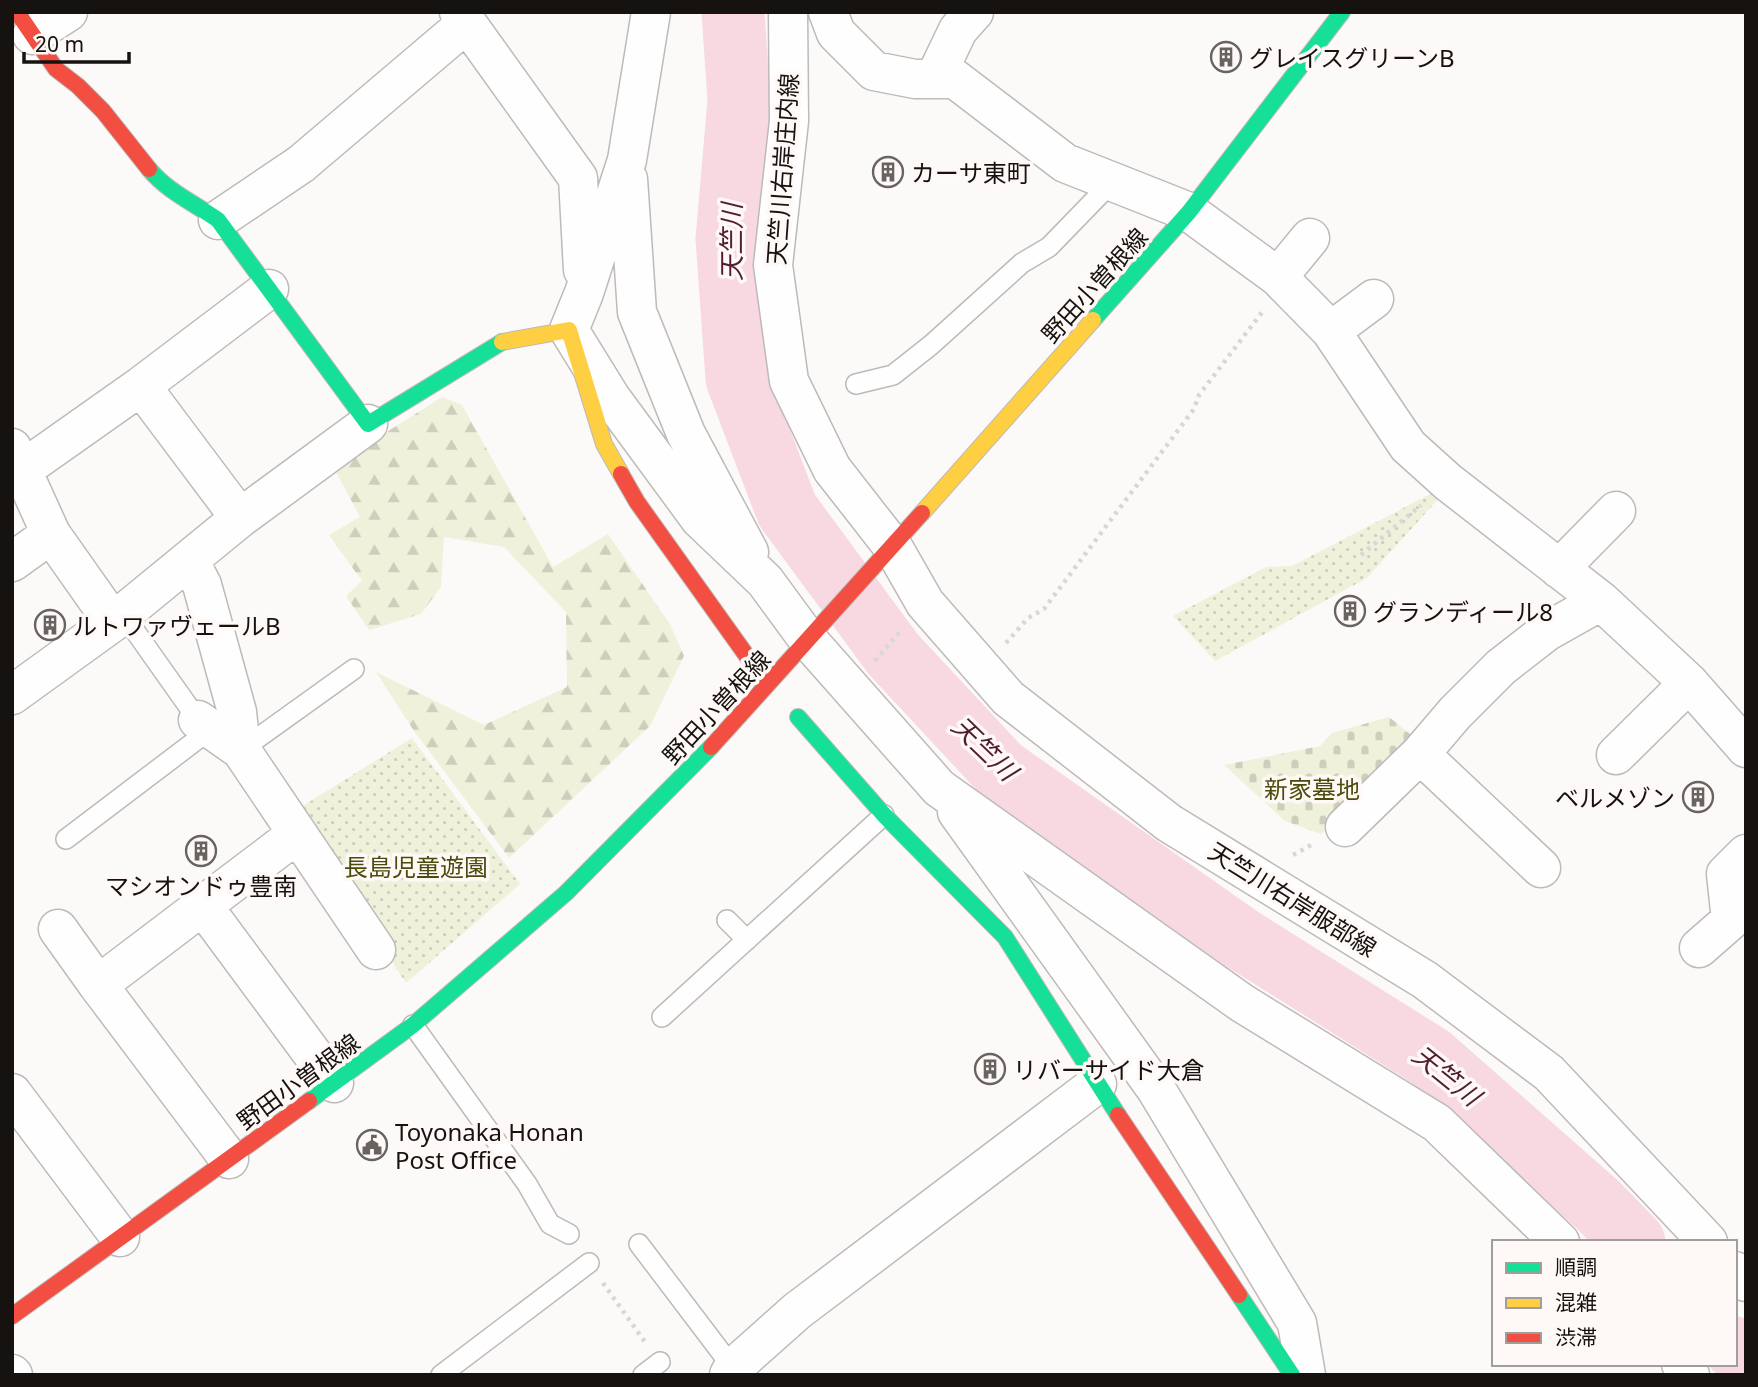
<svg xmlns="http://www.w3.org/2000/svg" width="1758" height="1387" font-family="'Noto Sans','Noto Sans JP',sans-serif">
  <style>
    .forest { fill: url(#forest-firs) }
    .cemetery { fill: url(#cemetery-stones) }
    .park { fill: url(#park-dots) }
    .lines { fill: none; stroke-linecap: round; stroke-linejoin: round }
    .river { stroke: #f8d9e2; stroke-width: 63 }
    .lane-casing { stroke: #bdbab8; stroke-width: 22 }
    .street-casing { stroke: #bdbab8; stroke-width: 41 }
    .fast-casing { stroke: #bdbab8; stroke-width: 18 }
    .slow-casing { stroke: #bdbab8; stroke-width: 18 }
    .jam-casing { stroke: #bdbab8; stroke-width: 18 }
    .path { stroke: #d8d7d7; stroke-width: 4.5; stroke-dasharray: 3.5 5; stroke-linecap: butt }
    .lane { stroke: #fffefe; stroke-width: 19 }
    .street { stroke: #fffefe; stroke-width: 38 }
    .fast { stroke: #16e098; stroke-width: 16 }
    .slow { stroke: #ffcf43; stroke-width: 16 }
    .jam { stroke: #f24e42; stroke-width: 16 }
    .labels { text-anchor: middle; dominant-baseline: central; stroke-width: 7; stroke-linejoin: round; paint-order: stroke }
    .poi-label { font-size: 24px; fill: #16120f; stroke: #fef9f6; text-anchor: start }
    .street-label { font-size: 24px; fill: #16120f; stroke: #fef9f6 }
    .park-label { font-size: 24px; fill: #4a4c0c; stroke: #fef9f6 }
    .water-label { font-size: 26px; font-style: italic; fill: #511d32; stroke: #fef9f6 }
  </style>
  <defs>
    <pattern id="forest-firs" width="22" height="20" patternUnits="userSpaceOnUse" patternTransform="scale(1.75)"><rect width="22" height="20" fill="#f0f1db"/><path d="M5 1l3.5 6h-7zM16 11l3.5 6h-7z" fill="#cdcebb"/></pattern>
    <pattern id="cemetery-stones" width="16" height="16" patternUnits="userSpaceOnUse" patternTransform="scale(1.75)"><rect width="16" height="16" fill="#f0f1db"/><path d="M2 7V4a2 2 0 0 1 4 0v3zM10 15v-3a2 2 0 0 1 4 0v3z" fill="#cdcebb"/></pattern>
    <pattern id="park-dots" width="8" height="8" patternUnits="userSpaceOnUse" patternTransform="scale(1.75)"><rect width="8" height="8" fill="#f0f1db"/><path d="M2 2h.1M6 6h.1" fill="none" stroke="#cdcebb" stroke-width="1.8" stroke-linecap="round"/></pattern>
  </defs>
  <rect width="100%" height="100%" fill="#fcfaf8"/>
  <path class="forest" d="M442,397L462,405L553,567L608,534L670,624L684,656L650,726L509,858L414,731L376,672L484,725L567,687L566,612L504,547L444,537L441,587L421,614L369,630L346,596L362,581L329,535L360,517L333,466Z"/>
  <path class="cemetery" d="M1389,717L1419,741L1321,834L1285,821L1224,765L1320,746L1332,733Z"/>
  <path class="park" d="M1436,491L1441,496L1367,578L1215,661L1173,616L1266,567L1292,566Z
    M412,738L520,884L406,983L293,812Z"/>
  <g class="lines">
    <path class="river" d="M733,12L739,101L727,239L737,379L787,510L893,654L1000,769L1242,939L1430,1057L1598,1205L1634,1242
      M1735,1348L1746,1359"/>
    <g class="lane-casing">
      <path id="lane" d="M856,384L893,375L931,345L1022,263L1049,247L1113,181
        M123,614L198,720
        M241,750L354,669
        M66,839L211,729
        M727,920L747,940
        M662,1017L884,815
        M413,1025L527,1184L550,1224L569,1234
        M639,1244L733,1368
        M441,1375L589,1263
        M643,1375L660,1362"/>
    </g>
    <g class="street-casing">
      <path id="street" d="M459,12L578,178L583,270
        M651,12L627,160L584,293L569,330L611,398L700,519L765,581L809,641L939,788L1242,1003L1437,1123L1560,1242
        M788,12L789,121L773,265L789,381L832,469L893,547L925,603L1008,698L1169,823L1425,980L1549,1073L1708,1242
        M828,12L836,33L874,71L915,79H955L1065,163L1189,212L1278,277L1331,331L1408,446L1448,482L1601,601L1689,683L1746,748
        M32,35L68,12
        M935,78L958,30L974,12
        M628,179L637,312L686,434L749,552
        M218,220L301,164L467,23
        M1278,277L1310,238
        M1331,331L1374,299
        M141,386L240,518
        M12,448L51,534L113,622
        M22,470L141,386L269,289
        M189,560L202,585L237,712L241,750L198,720
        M12,562L51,534
        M1559,569L1616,511
        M12,695L113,622L240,518L368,424
        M241,750L376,950
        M1420,754L1541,868
        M1616,755L1689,683
        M957,812L1156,1089L1297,1323L1306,1375
        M1345,827L1420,754L1455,713L1501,667L1546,632L1601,601
        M203,906L334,1083
        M58,929L98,985
        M1699,948L1731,920L1726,874L1746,854
        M12,1093L120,1237
        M229,1159L98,985L297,834
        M1735,1271L1746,1282
        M1681,1364L1690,1375
        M12,1374L13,1375
        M729,1375L733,1368L797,1311L1097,1084"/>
    </g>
    <g class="fast-casing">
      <path id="fast" d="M149,169C168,192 194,203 218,220L368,424L502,342
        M1093,320L1189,212L1342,12
        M798,717L884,815L1005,937L1118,1115
        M309,1101L413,1025L566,893L711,747
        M1239,1295L1292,1375"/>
    </g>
    <g class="slow-casing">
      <path id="slow" d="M502,342L569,330L604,444L621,474
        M922,513L1093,320"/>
    </g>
    <g class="jam-casing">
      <path id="jam" d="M17,12L56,69L78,86L103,111L149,169
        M621,474L637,502L749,659
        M711,747L922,513
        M1118,1115L1239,1295
        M12,1316L309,1101"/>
    </g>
    <path class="path" d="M1361,555L1421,505
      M1006,643L1028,618L1044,609L1194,409L1199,395L1263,311
      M875,661L901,630
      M1293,855L1313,844
      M603,1283L645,1342"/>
    <use href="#lane" class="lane"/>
    <use href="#street" class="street"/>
    <use href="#fast" class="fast"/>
    <use href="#slow" class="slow"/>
    <use href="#jam" class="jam"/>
  </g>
  <defs>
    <g id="building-ring" transform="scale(1.575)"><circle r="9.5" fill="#fef9f6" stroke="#666361" stroke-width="1.5"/><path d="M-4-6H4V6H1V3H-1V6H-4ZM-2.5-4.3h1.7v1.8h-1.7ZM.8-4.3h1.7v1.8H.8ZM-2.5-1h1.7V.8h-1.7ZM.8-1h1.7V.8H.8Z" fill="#666361"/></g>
    <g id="civic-ring" transform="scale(1.575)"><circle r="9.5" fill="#fef9f6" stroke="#666361" stroke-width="1.5"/><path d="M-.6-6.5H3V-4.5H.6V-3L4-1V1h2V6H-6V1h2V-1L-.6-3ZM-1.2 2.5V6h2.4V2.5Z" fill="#666361"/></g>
  </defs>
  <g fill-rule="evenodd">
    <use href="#building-ring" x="1226" y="57"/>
    <use href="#building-ring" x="888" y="172"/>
    <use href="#building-ring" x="1350" y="611"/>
    <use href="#building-ring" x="50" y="625"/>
    <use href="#building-ring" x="1698" y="797"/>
    <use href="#building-ring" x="201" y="851"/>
    <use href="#building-ring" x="990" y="1069"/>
    <use href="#civic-ring" x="372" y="1145"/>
  </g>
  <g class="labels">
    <g class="poi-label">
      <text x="1249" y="57">グレイスグリーンB</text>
      <text x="911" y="172">カーサ東町</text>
      <text x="1373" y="611">グランディール8</text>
      <text x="73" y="625">ルトワァヴェールB</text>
      <text x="1675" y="797" text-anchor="end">ベルメゾン</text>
      <text x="201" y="885" text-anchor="middle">マシオンドゥ豊南</text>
      <text x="1013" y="1069">リバーサイド大倉</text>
      <text x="395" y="1131">Toyonaka Honan<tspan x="395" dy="28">Post Office</tspan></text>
    </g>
    <g class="street-label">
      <text transform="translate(782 169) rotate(-86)">天竺川右岸庄内線</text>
      <text transform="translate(1094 285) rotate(-48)">野田小曽根線</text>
      <text transform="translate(716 707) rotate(-47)">野田小曽根線</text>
      <text transform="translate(1293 899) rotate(32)">天竺川右岸服部線</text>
      <text transform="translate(298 1081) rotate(-36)">野田小曽根線</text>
    </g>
    <g class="park-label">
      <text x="1312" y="788">新家墓地</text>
      <text x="416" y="866">長島児童遊園</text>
    </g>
    <g class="water-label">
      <text transform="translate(731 242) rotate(-90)">天竺川</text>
      <text transform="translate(985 748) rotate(44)">天竺川</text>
      <text transform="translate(1447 1075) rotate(39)">天竺川</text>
    </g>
  </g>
  <rect width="1758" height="1387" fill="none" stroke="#16120f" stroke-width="28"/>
  <rect x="1492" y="1240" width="245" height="126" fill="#fef9f6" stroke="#a19d9a" stroke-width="2"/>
  <rect x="1506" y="1263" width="35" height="10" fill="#16e098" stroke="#a19d9a" stroke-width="2"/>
  <text x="1555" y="1275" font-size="21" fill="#16120f">順調</text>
  <rect x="1506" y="1298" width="35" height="10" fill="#ffcf43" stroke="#a19d9a" stroke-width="2"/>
  <text x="1555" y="1310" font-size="21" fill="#16120f">混雑</text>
  <rect x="1506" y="1333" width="35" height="10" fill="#f24e42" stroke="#a19d9a" stroke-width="2"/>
  <text x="1555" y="1345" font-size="21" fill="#16120f">渋滞</text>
  <path d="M24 52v10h105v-10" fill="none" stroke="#16120f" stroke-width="3.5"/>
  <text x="35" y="52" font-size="21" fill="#16120f" stroke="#fef9f6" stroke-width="5" paint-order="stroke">20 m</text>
</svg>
